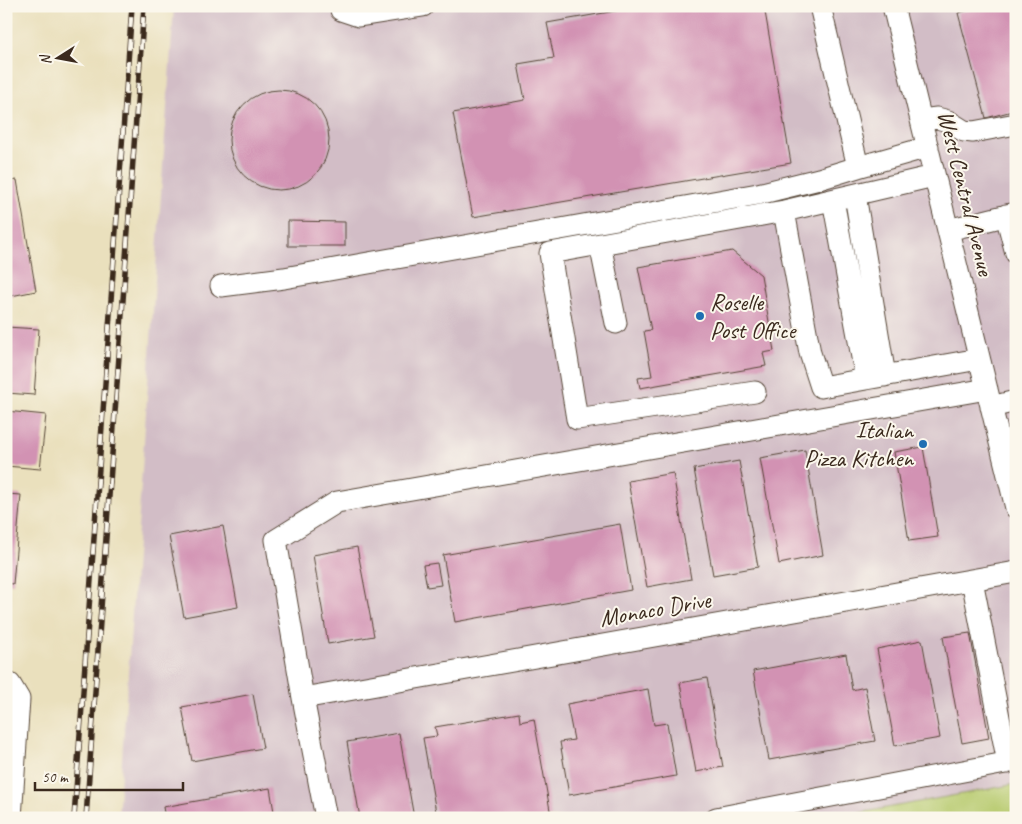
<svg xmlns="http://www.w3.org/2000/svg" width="1022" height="824" font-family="Caveat,sans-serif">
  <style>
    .industrial { fill: #d2bdc6 }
    .green { fill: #b7ca6e; stroke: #797a46 }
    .building { fill: #d292b3 }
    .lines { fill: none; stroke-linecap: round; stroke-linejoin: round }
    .minor-casing { stroke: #554536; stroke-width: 23 }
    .minor { stroke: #fff; stroke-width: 21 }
    .rail-casing { stroke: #3b2a1e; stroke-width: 5.5 }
    .rail { stroke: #fbf7ec; stroke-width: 4; stroke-dasharray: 11; stroke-linecap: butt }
    .poi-dot { fill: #1f6fb2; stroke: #fbf7ec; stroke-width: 2 }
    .labels { text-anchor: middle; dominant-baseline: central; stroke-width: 4; stroke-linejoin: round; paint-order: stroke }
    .street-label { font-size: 24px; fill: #3b2a1e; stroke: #fbf7ec }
    .poi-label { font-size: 24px; fill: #3b2a1e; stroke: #fbf7ec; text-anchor: start }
  </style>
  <rect width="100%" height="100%" fill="#fbf7ec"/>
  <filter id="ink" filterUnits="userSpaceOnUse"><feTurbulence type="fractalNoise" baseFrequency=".02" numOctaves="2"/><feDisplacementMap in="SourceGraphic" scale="10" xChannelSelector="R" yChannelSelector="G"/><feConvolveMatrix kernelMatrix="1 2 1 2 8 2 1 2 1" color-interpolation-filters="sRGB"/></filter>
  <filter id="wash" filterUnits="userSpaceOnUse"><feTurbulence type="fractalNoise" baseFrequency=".0096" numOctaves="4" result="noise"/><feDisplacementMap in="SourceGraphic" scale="20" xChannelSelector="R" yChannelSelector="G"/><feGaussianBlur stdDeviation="1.12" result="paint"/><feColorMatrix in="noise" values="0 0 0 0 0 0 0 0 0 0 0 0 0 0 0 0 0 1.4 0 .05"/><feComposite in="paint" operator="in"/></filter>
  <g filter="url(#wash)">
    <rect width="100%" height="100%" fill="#eae0bd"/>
    <path class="industrial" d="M174,6H1016V784L832,818H118Z"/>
    <path class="green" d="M1016,784V818H832Z"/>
    <g id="blocks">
      <path class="building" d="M644,6H764L791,163L473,217L453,113L525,100L518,64L554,58L547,23Z
        M983,6H1016V110L986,118L958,13Z
        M229 140a50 50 0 1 1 100 0a50 50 0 1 1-100 0Z
        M17,180L36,291L6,297V182Z
        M288,221L345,222V246H288Z
        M732,251L761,275L774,351L763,353L766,366L640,388L638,378L652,376L644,331L651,330L638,267Z
        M6,327L39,329L34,395L6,393Z
        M6,411L46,415L40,469L6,466Z
        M923,447L938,537L909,541L894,452Z
        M805,450L823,555L779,564L760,458Z
        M739,461L758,567L713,575L694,469Z
        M673,473L691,579L647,587L628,481Z
        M6,494L21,495L13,584L6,583Z
        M620,524L631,590L455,622L443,555Z
        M223,526L238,607L184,617L169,536Z
        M357,547L374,636L328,644L313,555Z
        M437,563L441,585L427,587L423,565Z
        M970,633L989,738L962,743L943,637Z
        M922,640L940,738L895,746L877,649Z
        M846,654L852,690L865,687L875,741L769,760L753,671Z
        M707,678L723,767L696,772L680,683Z
        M648,689L654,725L667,723L676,776L569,795L560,742L574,740L567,704Z
        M253,694L263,748L192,761L182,707Z
        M519,713L520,722L534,719L551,816L543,818H437L423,738L437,736L435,727Z
        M399,733L414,818H360L347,742Z
        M270,788L275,818H165L163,807Z"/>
    </g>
  </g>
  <g filter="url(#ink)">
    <use href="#blocks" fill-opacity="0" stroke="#554536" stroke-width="1"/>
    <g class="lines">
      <g class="minor-casing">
        <path id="minor" d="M341,6V10L359,16L423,6
          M893,6L1016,508
          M921,120L937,118L948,121L964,131L973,132L1016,124
          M858,167L928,147
          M855,195L885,376
          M833,200L866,379
          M784,211L810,353L821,387L979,359
          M1006,215L1016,253
          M948,230L1016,213
          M600,244L616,323
          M221,286L284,278L758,194L819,179L858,167L820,6
          M755,392L577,419L550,253L784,211L934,176
          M991,407L1016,401
          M972,580L1008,763
          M6,682L10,684L19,699L11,818
          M303,698L1016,572
          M326,818L303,698L276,540L337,502L987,389
          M716,818L1016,761"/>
      </g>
      <use href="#minor" class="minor"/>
      <g class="rail-casing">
        <path id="rail" d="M74,818L132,6
          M86,818L144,6"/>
      </g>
      <use href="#rail" class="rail"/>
    </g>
  </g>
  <g class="poi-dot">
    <circle cx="700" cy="316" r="5"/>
    <circle cx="923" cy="444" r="5"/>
  </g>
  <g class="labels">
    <g class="street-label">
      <text transform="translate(966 193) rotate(76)">West Central Avenue</text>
      <text transform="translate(655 609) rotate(-10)">Monaco Drive</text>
    </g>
    <g class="poi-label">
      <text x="710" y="302">Roselle<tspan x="710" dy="28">Post Office</tspan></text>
      <text x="913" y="430" text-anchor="end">Italian<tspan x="913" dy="28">Pizza Kitchen</tspan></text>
    </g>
  </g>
  <rect width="1022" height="824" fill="none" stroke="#fbf7ec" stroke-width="25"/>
  <g transform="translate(58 58) rotate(259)" stroke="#fbf7ec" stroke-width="4" paint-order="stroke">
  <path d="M0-4L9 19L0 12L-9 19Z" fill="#3b2a1e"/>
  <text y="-8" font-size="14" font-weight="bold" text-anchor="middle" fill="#3b2a1e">N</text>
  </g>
  <path d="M35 782v8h148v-8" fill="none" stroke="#3b2a1e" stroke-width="2.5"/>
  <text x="42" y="782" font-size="15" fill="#3b2a1e" stroke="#fbf7ec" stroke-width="4" paint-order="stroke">50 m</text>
</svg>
